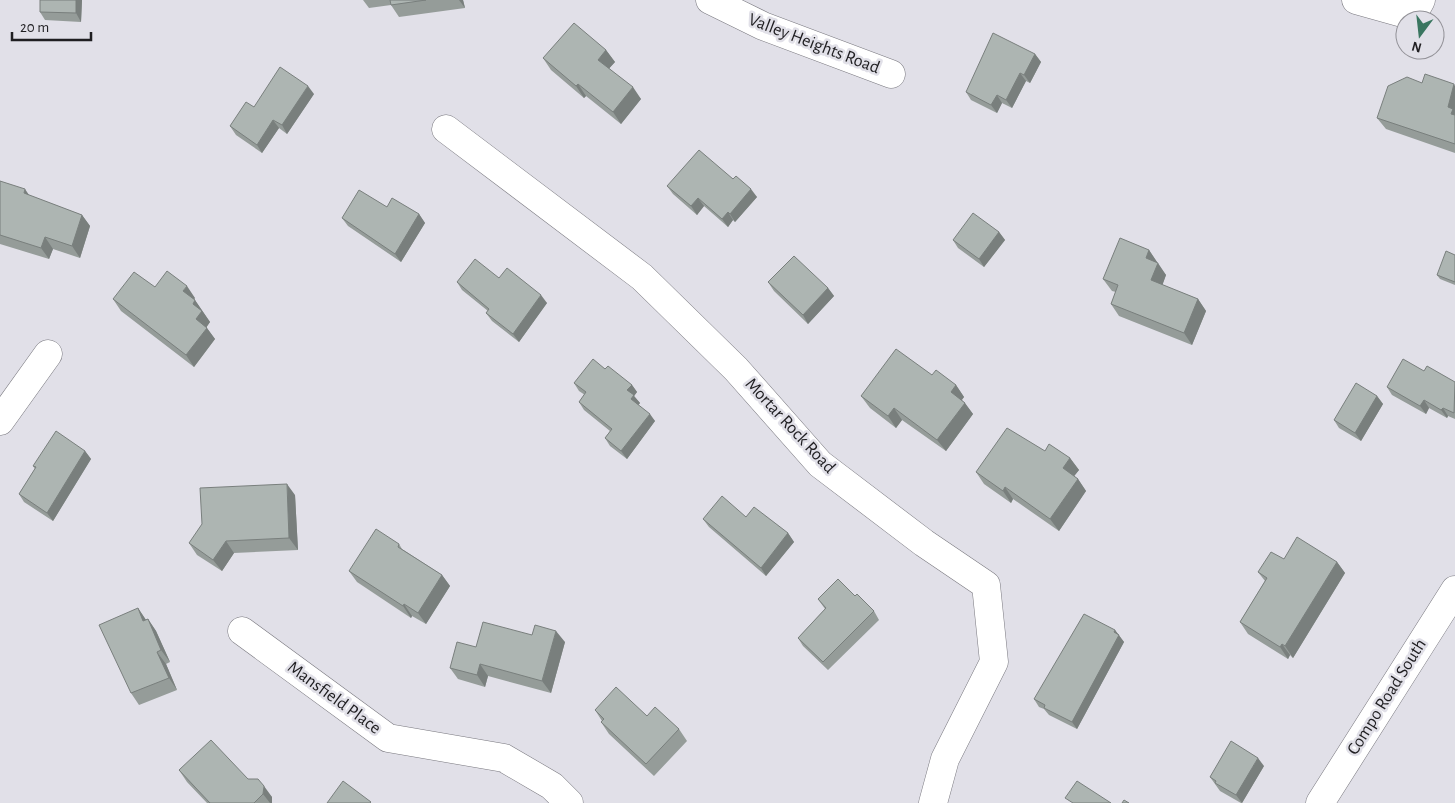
<svg xmlns="http://www.w3.org/2000/svg" width="1455" height="803" font-family="'Alegreya Sans',sans-serif">
  <style>
    .lines { fill: none; stroke-linecap: round; stroke-linejoin: round }
    .minor-casing { stroke: #79787f; stroke-width: 29 }
    .major-casing { stroke: #79787f; stroke-width: 29 }
    .minor { stroke: #fff; stroke-width: 28 }
    .major { stroke: #fff; stroke-width: 28 }
    .wall { fill: #959c99 }
    .shaded-wall { fill: #797f7d }
    .building { fill: #adb5b2; stroke: #797f7d }
    .labels { text-anchor: middle; dominant-baseline: central; stroke-width: 5; stroke-linejoin: round; paint-order: stroke }
    .street-label { font-size: 18px; fill: #1f1e21; stroke: #e1e0e8 }
  </style>
  <rect width="100%" height="100%" fill="#e1e0e8"/>
  <g class="lines">
    <g class="minor-casing">
      <path id="minor" d="M710,0L763,26L891,74
        M1356,0L1406,14L1415,11L1421,0
        M446,129L642,277L736,369L820,464L924,543L986,585L994,662L945,759L933,803
        M0,421L48,354
        M242,631L388,738L504,758L552,786L569,803"/>
    </g>
    <g class="major-casing">
      <path id="major" d="M1320,803L1455,590"/>
    </g>
    <use href="#minor" class="minor"/>
    <use href="#major" class="major"/>
  </g>
  <path class="wall" d="M40,0H82L81,22L45,20L40,12Z
    M363,0H463L465,8L399,17L391,5L369,8Z
    M606,50L615,62L609,68L641,99L621,124L586,96L584,98L551,70L543,58Z
    M1035,54L1041,62L1030,83L1026,81L1012,108L1002,103L997,113L971,100L966,92Z
    M1422,83L1455,86V153L1386,129L1377,118Z
    M314,94L287,134L279,128L262,153L236,135L230,126L254,107Z
    M733,179L757,197L735,222L733,220L728,227L704,206L697,215L673,194L667,186Z
    M0,181L30,196L82,215L90,226L80,258L53,249L49,259L0,244Z
    M419,214L425,223L401,262L348,226L342,218Z
    M999,232L1005,240L984,267L958,248L953,240Z
    M1149,250L1157,262V263L1166,275L1162,285L1198,299L1206,311L1192,345L1119,316L1111,304L1116,292L1112,291L1103,279Z
    M1455,255V285L1440,279L1437,275Z
    M499,278L547,303L519,342L492,321L486,313L488,311L462,290L457,282Z
    M768,282L828,288L834,296L808,324L774,291Z
    M155,287L195,298L194,299L210,322L206,327L215,339L194,367L121,311L113,299Z
    M1424,371L1455,382V419L1448,416L1447,418L1429,408L1426,414L1392,395L1387,387Z
    M932,375L956,385L964,397L962,400L973,414L946,451L902,420L896,428L870,408L861,396Z
    M574,383L632,385L637,392L634,396L640,403L638,405L655,421L627,459L610,446L605,438L610,431L584,410L579,402L585,395L579,391Z
    M1377,396L1383,404L1361,441L1339,428L1334,420Z
    M85,451L91,459L53,521L24,502L19,494L35,469L33,466Z
    M1045,451L1070,458L1079,470L1074,476L1078,479L1086,491L1059,531L1013,499L1011,503L984,484L976,472Z
    M295,495L298,550L234,553L222,571L197,555L189,543Z
    M746,517L788,533L794,542L766,576L709,527L703,519Z
    M399,544L402,549L442,575L450,586L426,624L412,616L411,618L357,582L349,571Z
    M1284,559L1337,562L1345,573L1293,658L1290,655L1288,659L1248,634L1240,622L1265,581L1258,572Z
    M855,596L874,611L879,620L828,670L803,646L798,638L825,609L818,599Z
    M138,608L146,620L148,619L156,631L170,662L166,664L177,690L139,705L131,693Z
    M1115,630L1124,642L1077,729L1049,715L1044,709L1039,707L1034,699Z
    M532,635L565,642L551,693L488,676L485,687L458,679L450,668L476,647Z
    M595,710L647,716L679,729L687,741L654,776L609,734L601,722L602,721Z
    M1264,766L1242,803H1241L1220,791L1210,777Z
    M179,770L248,779L272,797V803H207L187,782Z"/>
  <path class="shaded-wall" d="M76,0H82L81,22L76,13Z
    M459,0H463L465,8Z
    M606,50L615,62L606,72L598,60Z
    M1035,54L1041,62L1030,83L1024,75Z
    M1020,73L1026,81L1012,108L1006,100Z
    M578,84L586,96L584,98L576,86Z
    M1454,84L1455,86V119L1448,107Z
    M308,86L314,94L287,134L282,125Z
    M633,87L641,99L621,124L613,112Z
    M997,95L1002,103L997,113L991,105Z
    M273,120L279,128L262,153L257,145Z
    M25,189L33,201L24,193Z
    M751,189L757,197L735,222L730,214Z
    M698,198L704,206L697,215L691,206Z
    M728,212L733,220L728,227L722,219Z
    M419,214L425,223L401,262L395,254Z
    M82,215L90,226L80,258L72,246Z
    M999,232L1005,240L984,267L979,259Z
    M45,237L53,249L49,259L41,248Z
    M1149,250L1157,262L1154,270L1146,258Z
    M1158,263L1166,275L1160,292L1151,280Z
    M187,286L195,298L191,303L183,291Z
    M828,288L834,296L808,324L803,315Z
    M541,295L547,303L519,342L513,334Z
    M1198,299L1206,311L1192,345L1184,333Z
    M195,300L210,322L204,331L196,319L193,304Z
    M207,328L215,339L194,367L186,355Z
    M632,385L637,392L634,396L640,403L637,407L631,399L627,390Z
    M956,385L964,397L959,403L951,392Z
    M1377,396L1383,404L1361,441L1355,433Z
    M1424,400L1429,408L1426,414L1420,406Z
    M965,403L973,414L946,451L937,440Z
    M894,408L902,420L896,428L888,416Z
    M1443,408L1448,416L1447,418L1441,410Z
    M650,414L655,421L627,459L621,451Z
    M85,451L91,459L53,521L47,513Z
    M1070,458L1079,470L1071,480L1063,468Z
    M1078,479L1086,491L1059,531L1050,519Z
    M287,484L295,495L298,550L289,538Z
    M1005,487L1013,499L1011,503L1003,491Z
    M788,533L794,542L766,576L761,568Z
    M226,541L234,553L222,571L213,560Z
    M1337,562L1345,573L1293,658L1285,646Z
    M442,575L450,586L426,624L418,613Z
    M404,604L412,616L411,618L403,606Z
    M138,608L146,620L143,621Z
    M148,619L156,631L170,662L161,650Z
    M1115,630L1124,642L1077,729L1072,722Z
    M556,631L565,642L551,693L542,681Z
    M1282,644L1290,655L1288,659L1280,647Z
    M157,652L166,664L177,690L169,678Z
    M480,664L488,676L485,687L477,675Z
    M1258,758L1264,766L1242,803L1236,795Z
    M264,786L272,797V803H270L263,794Z"/>
  <path class="building" d="M40,0H76V13L40,12Z
    M390,0H426L391,5Z
    M574,23L606,50L598,60L633,87L613,112L578,84L576,86L543,58Z
    M993,33L1035,54L1024,75L1020,73L1006,100L997,95L991,105L966,92Z
    M280,67L308,86L282,125L273,120L257,145L230,126L246,102L254,107Z
    M1425,74L1454,84L1448,107L1453,109L1451,114L1455,115V144L1377,118L1388,86L1407,77L1422,83Z
    M699,150L733,179L736,176L751,189L730,214L728,212L722,219L698,198L691,206L667,186Z
    M0,181L25,189L24,193L82,215L72,246L45,237L41,248L0,235Z
    M359,190L387,207L392,198L419,214L395,254L342,218Z
    M973,213L999,232L979,259L953,240Z
    M1120,238L1149,250L1146,258L1158,263L1151,280L1198,299L1184,333L1111,304L1118,285L1103,279Z
    M1446,251L1455,255V282L1437,275Z
    M794,256L828,288L803,315L768,282Z
    M475,259L499,278L507,268L541,295L513,334L486,313L489,309L457,282Z
    M167,271L187,286L183,291L195,300L193,304L202,311L196,319L207,328L186,355L113,299L134,272L155,287Z
    M896,349L932,375L936,370L956,385L951,392L965,403L937,440L894,408L888,416L861,396Z
    M593,359L605,369L608,366L632,385L627,390L634,395L631,399L650,414L621,451L605,438L612,429L579,402L586,392L574,383Z
    M1403,359L1424,371L1427,366L1455,382L1454,413L1443,408L1441,410L1424,400L1420,406L1387,387Z
    M1356,383L1377,396L1355,433L1334,420Z
    M1007,428L1045,451L1049,444L1070,458L1063,468L1078,479L1050,519L1005,487L1003,491L976,472Z
    M56,431L85,451L47,513L19,494L36,467L33,466Z
    M287,484L289,538L226,541L213,560L189,543L202,524L200,488Z
    M722,496L746,517L754,507L788,533L761,568L703,519Z
    M376,529L399,544L398,547L442,575L418,613L404,604L403,606L349,571Z
    M1297,537L1337,562L1285,646L1282,644L1280,647L1240,622L1267,578L1258,572L1271,552L1284,559Z
    M838,579L855,596L857,594L874,611L823,662L798,638L826,608L818,599Z
    M138,608L143,621L148,619L161,650L157,652L169,678L131,693L99,625Z
    M1084,614L1115,630L1114,632L1119,635L1072,722L1044,708L1045,705L1034,699Z
    M483,622L532,635L535,625L556,631L542,681L480,664L477,675L450,668L457,642L476,647Z
    M616,687L647,716L655,707L679,729L646,764L601,722L604,719L595,710Z
    M211,740L248,779H258L264,786L263,794L254,803H210L179,770Z
    M1231,741L1258,758L1236,795L1215,783L1216,781L1210,777Z
    M343,781L371,802L370,803H327Z
    M1077,781L1111,803H1073L1065,798Z
    M1124,800L1129,803H1122Z"/>
  <g class="labels">
    <g class="street-label">
      <text transform="translate(814 44) rotate(21)">Valley Heights Road</text>
      <text transform="translate(790 426) rotate(47)">Mortar Rock Road</text>
      <text transform="translate(1387 697) rotate(-58)">Compo Road South</text>
      <text transform="translate(334 698) rotate(36)">Mansfield Place</text>
    </g>
  </g>
  <g transform="translate(1420 35) rotate(195)"><circle r="24" fill="#e1e0e8" stroke="#939298"/>
  <path d="M0-4L9 19L0 12L-9 19Z" fill="#3a7660"/>
  <text y="-8" font-size="14" font-weight="bold" text-anchor="middle" fill="#1f1e21">N</text>
  </g>
  <path d="M12 32v8h79v-8" fill="none" stroke="#1f1e21" stroke-width="2.5"/>
  <text x="20" y="32" font-size="15" fill="#1f1e21" stroke="#e1e0e8" stroke-width="4" paint-order="stroke">20 m</text>
</svg>
